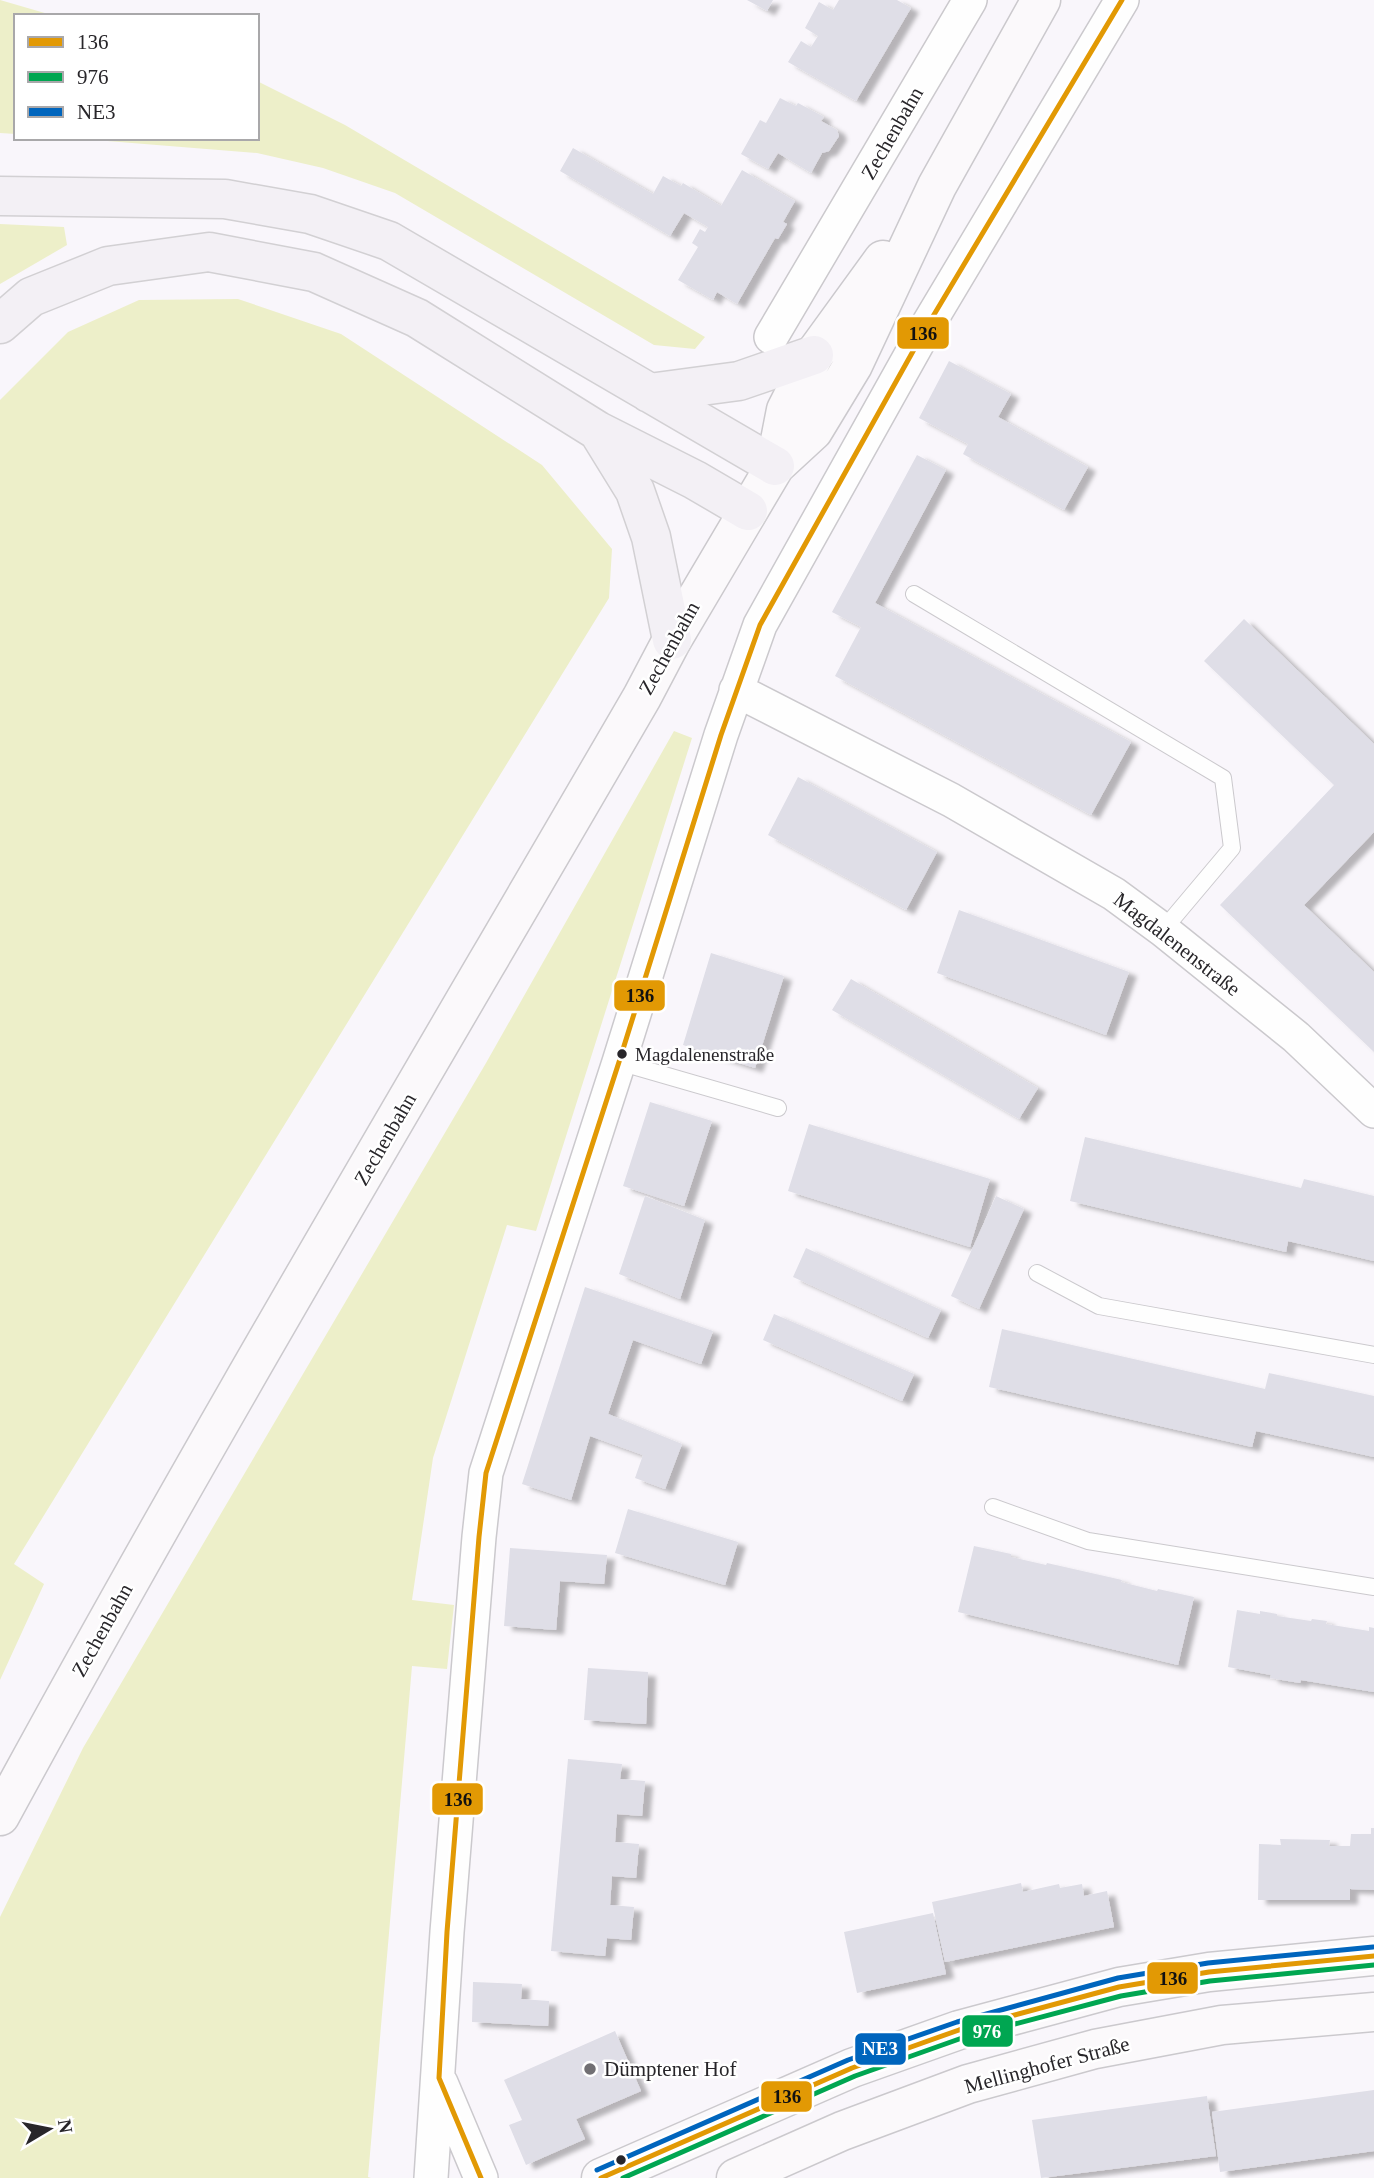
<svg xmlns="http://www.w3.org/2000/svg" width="1374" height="2178" font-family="Georgia,serif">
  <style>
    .green { fill: #edefc9 }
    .building { fill: #dfdee7; filter: url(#shadow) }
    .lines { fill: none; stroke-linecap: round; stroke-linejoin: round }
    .lane-casing { stroke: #cbc9cd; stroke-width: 18 }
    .street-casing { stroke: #cbc9cd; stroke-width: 36 }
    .secondary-casing { stroke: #cbc9cd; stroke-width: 41 }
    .highway-casing { stroke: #d2d0d3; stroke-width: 41 }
    .lane { stroke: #fefefe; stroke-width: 16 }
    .street { stroke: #fefefe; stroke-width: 33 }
    .secondary { stroke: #fbf9fb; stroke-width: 38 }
    .highway { stroke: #f3f0f5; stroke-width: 38 }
    .bus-1-casing { stroke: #fff; stroke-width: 10 }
    .bus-2-casing { stroke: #fff; stroke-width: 10 }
    .bus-3-casing { stroke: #fff; stroke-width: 10 }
    .bus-1 { stroke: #e29904; stroke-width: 5 }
    .bus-2 { stroke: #00a651; stroke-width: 5 }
    .bus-3 { stroke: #0065bd; stroke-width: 5 }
    .bus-dot { fill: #28262a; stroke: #fff; stroke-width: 2.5 }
    .poi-dot { fill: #716f73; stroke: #fff; stroke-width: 2.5 }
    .labels { text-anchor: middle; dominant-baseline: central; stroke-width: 5; stroke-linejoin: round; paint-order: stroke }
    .bus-label { font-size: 19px; fill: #28262a; stroke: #fff; text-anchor: start }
    .street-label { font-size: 21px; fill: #28262a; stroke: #fff }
    .poi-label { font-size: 21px; fill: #28262a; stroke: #fff; text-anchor: start }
    .line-badge { stroke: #fff; stroke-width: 2.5 }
    .badge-label { font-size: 19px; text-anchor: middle; font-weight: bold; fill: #fff }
    .pale-badge-label { font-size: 19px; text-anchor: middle; font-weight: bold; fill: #111 }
  </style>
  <defs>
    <filter id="shadow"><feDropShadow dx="8" dy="4.5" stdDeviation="2" flood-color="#0004"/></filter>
  </defs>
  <rect width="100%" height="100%" fill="#f9f6fb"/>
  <path class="green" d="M0,0L55,16H16V134L0,133Z
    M257,81L345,125L705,337L695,349L654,345L395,193L323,168L257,153L70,138H257Z
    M0,224L64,227L67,245L0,284Z
    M238,299L341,334L542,465L612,549L609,598L14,1564L44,1584L0,1680V400L68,332L139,300Z
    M674,731L692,738L536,1231L507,1225L433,1458L412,1600L454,1605L447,1669L412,1666L368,2177L371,2178H0V1917L83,1748L486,1063Z"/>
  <path class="building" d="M747,0H773L767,11Z
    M839,0H897L911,8L856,101L788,62L801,41L811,47L818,36L805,28L819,2L833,10Z
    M780,98L796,106L798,103L824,117L821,121L837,130L839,136L829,151L822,153L811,173L778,153L768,169L741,154L760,120L766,123Z
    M573,148L653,194L663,176L681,186L683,183L721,206L742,170L795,201L783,222L787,224L778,239L775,238L737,304L717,292L713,300L678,280L698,247L692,243L700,229L705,232L708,227L684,213L670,236L560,171Z
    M949,361L1011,394L998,417L1088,467L1064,510L963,454L968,444L919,418Z
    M917,455L946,470L875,603L1131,742L1091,815L835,676L861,627L832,612Z
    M1244,619L1374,744V832L1304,905L1374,972V1052L1220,905L1334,785L1204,661Z
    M798,777L937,852L906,910L768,835Z
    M959,910L1129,972L1106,1035L937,973Z
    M711,953L784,976L755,1068L683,1045Z
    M851,979L1038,1088L1019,1119L832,1010Z
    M650,1102L712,1121L684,1206L623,1186Z
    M809,1124L990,1179L970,1247L788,1191Z
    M1085,1137L1301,1188L1304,1179L1374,1196V1261L1288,1241L1286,1252L1070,1201Z
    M645,1196L705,1220L680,1299L619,1274Z
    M996,1196L1024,1209L979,1309L951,1296Z
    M806,1248L941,1310L928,1338L793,1277Z
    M585,1287L713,1331L701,1364L633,1340L608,1414L682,1444L665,1489L635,1478L643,1455L590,1436L571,1500L522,1484Z
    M774,1314L914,1374L902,1401L763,1340Z
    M1002,1329L1265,1389L1269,1373L1374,1396V1457L1256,1431L1252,1447L989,1387Z
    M628,1509L738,1542L725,1585L615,1553Z
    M974,1546L1011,1554V1557L1046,1565L1047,1563L1122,1580L1121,1582L1157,1591L1158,1589L1194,1597L1178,1665L958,1612Z
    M510,1548L607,1555L604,1584L560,1581L556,1630L504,1626Z
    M1237,1610L1260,1614V1611L1277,1614V1616L1311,1621L1312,1619L1327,1621L1326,1624L1369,1631V1627L1374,1628V1692L1301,1680L1300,1683L1270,1678L1271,1675L1228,1667Z
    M588,1668L648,1672L646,1724L584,1720Z
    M568,1759L622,1764L620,1779L645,1781L642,1816L617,1814L615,1842L639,1844L636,1878L612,1876L610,1905L634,1907L631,1940L607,1938L605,1956L551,1951Z
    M1371,1828H1374V1890L1350,1889V1900H1258L1259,1844L1281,1845L1280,1839L1330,1840L1329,1846H1350L1351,1834H1371Z
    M1021,1883L1023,1892L1059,1884L1060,1888L1082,1884L1084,1896L1107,1891L1114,1927L945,1962L932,1902Z
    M933,1913L946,1974L857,1993L844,1932Z
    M473,1982L522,1984L521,1999L549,2001L548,2026L472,2022Z
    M615,2031L641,2091L576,2119L585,2139L526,2165L509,2125L522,2120L504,2080Z
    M1374,2090V2151L1220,2172L1212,2112Z
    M1207,2096L1216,2156L1041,2178L1032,2120Z"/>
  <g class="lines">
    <g class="lane-casing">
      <path id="lane" d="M914,594L1223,778L1232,848L1163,930
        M619,1062L778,1108
        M1037,1273L1099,1306L1374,1355
        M993,1507L1088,1541L1374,1587"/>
    </g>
    <g class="street-casing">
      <path id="street" d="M771,337L970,0
        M736,690L951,800L1114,894L1163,930L1296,1037L1374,1111
        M441,2083L481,2178
        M431,2178L447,1932L479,1537L486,1473L619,1062L721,735L760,625L926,328L1122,0"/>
    </g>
    <g class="secondary-casing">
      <path id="secondary" d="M775,466L786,410L814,355L883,260
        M0,1816C205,1438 426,1069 642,697L672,640L775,466L813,431L853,365L937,186L1041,0
        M601,2178L852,2068L959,2030L1119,1987L1209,1972L1374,1956
        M736,2178L842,2131L968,2084L1095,2049L1222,2025L1374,2012"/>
    </g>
    <g class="highway-casing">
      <path id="highway" d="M0,196L225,199L310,214L389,241L775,466
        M0,324L31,297L108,266L209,252L314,272L417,318L598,431L695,480L748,511
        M649,393L739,381L814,355
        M598,431L635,491L651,537L672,640"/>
    </g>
    <use href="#lane" class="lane"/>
    <use href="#street" class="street"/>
    <use href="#secondary" class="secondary"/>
    <use href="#highway" class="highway"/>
    <g class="bus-1-casing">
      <path id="bus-1" d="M481,2178L439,2078L447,1932L479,1537L486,1473L619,1062L721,735L760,625L926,328L1122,0
        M601,2178L852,2068L959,2030L1119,1987L1209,1972L1374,1956"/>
    </g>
    <g class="bus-2-casing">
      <path id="bus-2" d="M623,2178L855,2076L962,2038L1121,1996L1210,1981L1374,1965"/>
    </g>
    <g class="bus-3-casing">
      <path id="bus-3" d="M597,2170L848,2060L957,2022L1118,1978L1208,1963L1373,1947"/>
    </g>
    <use href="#bus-1" class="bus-1"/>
    <use href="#bus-2" class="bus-2"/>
    <use href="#bus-3" class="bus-3"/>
  </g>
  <g class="bus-dot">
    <circle cx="622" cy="1054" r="6"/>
    <circle cx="621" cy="2160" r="6"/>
  </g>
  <circle class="poi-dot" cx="590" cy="2069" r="7"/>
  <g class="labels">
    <g class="bus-label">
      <text x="635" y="1054">Magdalenenstraße</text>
    </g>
    <g class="street-label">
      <text transform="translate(892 133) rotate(-60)">Zechenbahn</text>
      <text transform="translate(669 648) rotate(-61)">Zechenbahn</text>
      <text transform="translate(1177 944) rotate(38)">Magdalenenstraße</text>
      <text transform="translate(385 1139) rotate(-60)">Zechenbahn</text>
      <text transform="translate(102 1630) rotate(-61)">Zechenbahn</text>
      <text transform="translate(1047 2065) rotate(-15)">Mellinghofer Straße</text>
    </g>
    <g class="poi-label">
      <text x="604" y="2069">Dümptener Hof</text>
    </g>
  </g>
  <g class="line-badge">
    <rect x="896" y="316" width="54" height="34" rx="7" fill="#e29904"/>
    <rect x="613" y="979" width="53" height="33" rx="7" fill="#e29904"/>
    <rect x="431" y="1782" width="53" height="34" rx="7" fill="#e29904"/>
    <rect x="1146" y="1961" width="53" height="34" rx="7" fill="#e29904"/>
    <rect x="961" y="2014" width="53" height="34" rx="7" fill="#00a651"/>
    <rect x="854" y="2032" width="53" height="34" rx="7" fill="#0065bd"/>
    <rect x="760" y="2080" width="53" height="33" rx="7" fill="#e29904"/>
  </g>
  <g class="badge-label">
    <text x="987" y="2038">976</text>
    <text x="880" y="2055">NE3</text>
  </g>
  <g class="pale-badge-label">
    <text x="923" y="340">136</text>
    <text x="640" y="1002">136</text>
    <text x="458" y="1806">136</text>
    <text x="1173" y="1985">136</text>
    <text x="787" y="2103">136</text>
  </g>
  <rect x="14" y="14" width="245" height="126" fill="#ffffff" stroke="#a9a8aa" stroke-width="2"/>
  <rect x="28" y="37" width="35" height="10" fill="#e29904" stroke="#a9a8aa" stroke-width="2"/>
  <text x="77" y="49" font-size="21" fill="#28262a">136</text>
  <rect x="28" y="72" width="35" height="10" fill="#00a651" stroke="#a9a8aa" stroke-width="2"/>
  <text x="77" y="84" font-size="21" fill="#28262a">976</text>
  <rect x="28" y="107" width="35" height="10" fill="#0065bd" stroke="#a9a8aa" stroke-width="2"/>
  <text x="77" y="119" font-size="21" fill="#28262a">NE3</text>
  <g transform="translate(49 2129) rotate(80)" stroke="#ffffff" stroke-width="5" paint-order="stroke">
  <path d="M0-5L12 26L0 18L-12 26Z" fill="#28262a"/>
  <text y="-10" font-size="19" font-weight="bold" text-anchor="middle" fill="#28262a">N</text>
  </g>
</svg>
